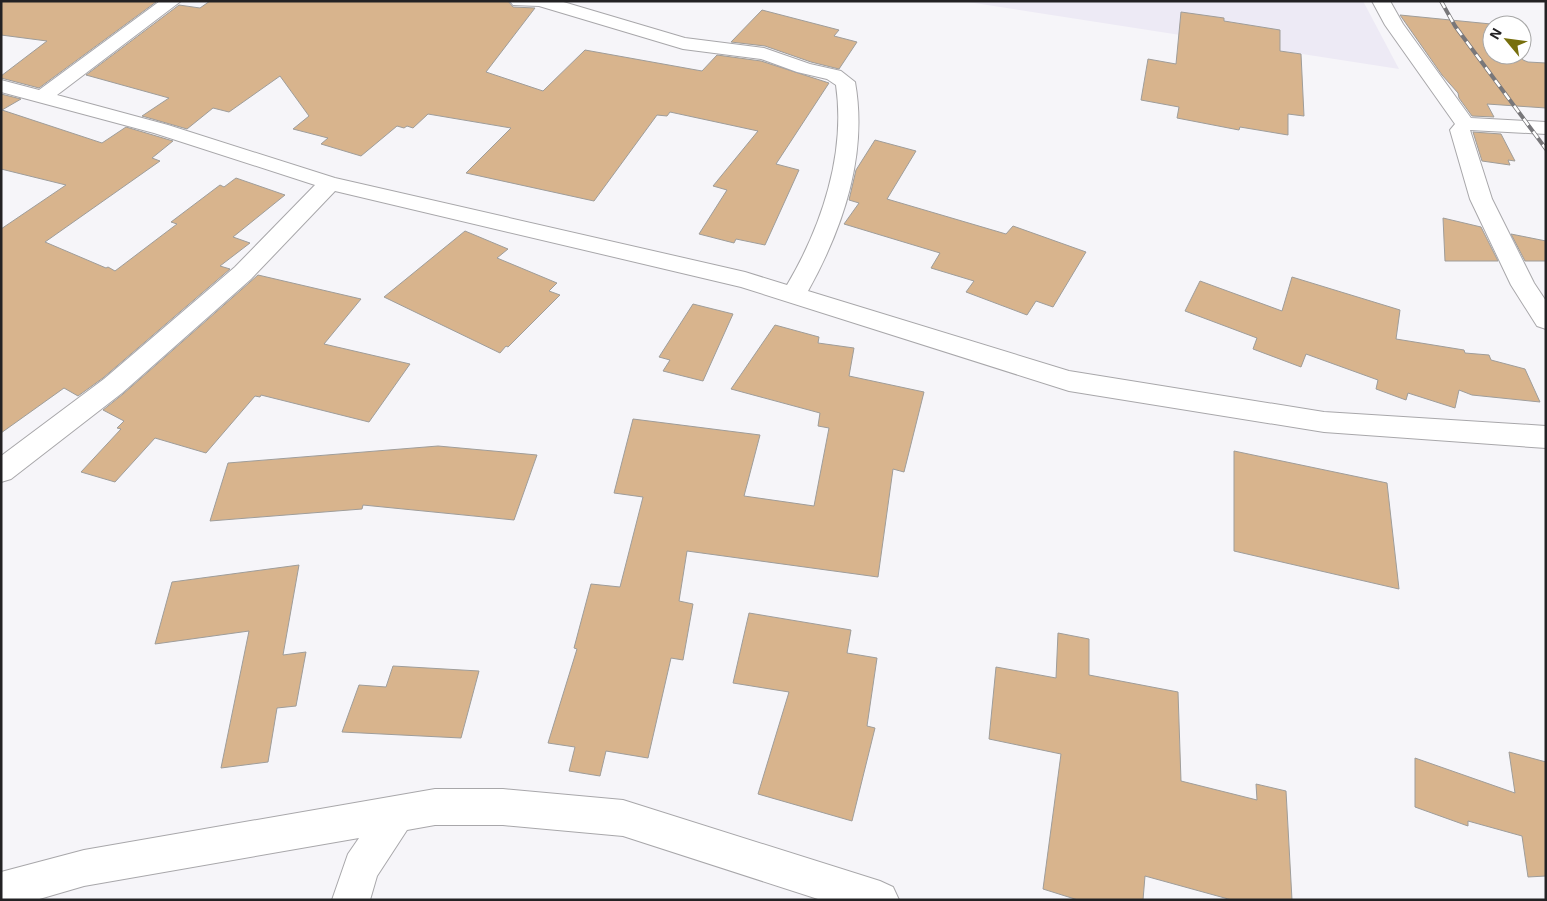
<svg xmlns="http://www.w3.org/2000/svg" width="1547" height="901" font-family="'Exo 2',sans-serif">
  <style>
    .built { fill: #edeaf5 }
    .building { fill: #d8b48d; stroke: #9f9d9a }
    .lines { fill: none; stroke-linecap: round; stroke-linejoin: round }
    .minor-casing { stroke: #a8a7aa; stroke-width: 2 }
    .minor { fill: #fff; fill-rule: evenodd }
    .rail-casing { stroke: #78777a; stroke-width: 4 }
    .rail { stroke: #fff; stroke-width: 2.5; stroke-dasharray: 8; stroke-linecap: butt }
  </style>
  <rect width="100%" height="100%" fill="#f6f5f9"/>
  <path class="built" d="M969,1H1363L1399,69L968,2Z"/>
  <path class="building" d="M1,1H154L156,2L39,88L1,78V76L47,41L1,35Z
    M210,1H508L513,7L535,8L486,72L543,91L585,50L702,71L717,55L761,61L829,83L776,164L799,170L765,245L736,239L734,243L699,234L727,190L713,186L758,131L670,112L667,116L657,115L594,201L466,173L511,128L428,114L413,128L407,126L404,128L397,126L361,156L321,144L328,138L293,129L309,116L280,76L229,112L213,108L187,129L142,116L169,98L86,75L179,5L200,8Z
    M762,10L839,30L834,36L857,42L839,69L811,62L765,46L731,42Z
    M1181,12L1224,18V21L1280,30V51L1301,54L1304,116L1288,114V135L1240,127L1239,130L1177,118L1179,107L1141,100L1148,59L1176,64Z
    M1400,15L1501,25H1492V55H1520L1523,60L1528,62L1546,63V108L1487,104L1494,117L1472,116L1459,98L1458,93L1442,75Z
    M1,94L21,99L2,110L102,143L126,127L173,141L152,158L160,161L45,242L106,268L108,267L115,271L177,224L171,222L220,185L224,187L236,178L285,195L233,237L250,243L220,266L230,269L103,378L78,396L64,388L1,433V229L66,185L1,169Z
    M1473,132L1501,134L1515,161L1508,160L1510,165L1482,161Z
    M875,140L916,151L887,199L1006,234L1013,226L1086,252L1053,307L1036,301L1027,315L966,292L974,281L931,268L940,253L844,224L859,203L849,200L856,170Z
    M1443,218L1481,227L1498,261H1445Z
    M465,231L508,249L497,258L557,283L549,291L560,295L508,347L506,346L500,353L384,297Z
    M1511,234L1546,241V261H1525Z
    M258,275L361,299L324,344L410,364L369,422L261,395L260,397L255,396L206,453L155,438L115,482L81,472L121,429L117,428L124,421L103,410L123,394Z
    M1292,277L1400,310L1396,339L1464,350L1465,353L1489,355L1491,360L1525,369L1540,402L1472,395L1459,390L1455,408L1408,393L1406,400L1376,389L1378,380L1306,354L1301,367L1253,349L1257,338L1185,311L1200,281L1282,311Z
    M693,304L733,314L703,381L663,371L670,360L659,357Z
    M775,325L819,337L818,343L854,348L849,376L924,392L904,472L893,469L878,577L687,551L679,601L693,604L683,660L671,658L648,758L606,751L600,776L569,771L575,747L548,743L577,649L574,648L591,584L620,587L643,497L614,493L633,419L760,435L744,496L814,506L829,428L818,426L820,413L731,389Z
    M438,446L537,455L514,520L363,505L362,509L210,521L228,463Z
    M1234,451L1387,483L1399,589L1234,551Z
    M299,565L283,655L306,652L296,706L277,708L268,762L221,768L249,631L155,644L172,582Z
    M749,613L851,630L847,653L877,658L867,726L875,728L852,821L758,794L789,692L733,683Z
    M1058,633L1089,639V675L1178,692L1181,781L1257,800L1256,784L1286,791L1292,900H1232L1145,876L1143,900H1078L1043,889L1061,754L989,739L996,667L1056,678Z
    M393,666L479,671L461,738L342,732L359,685L386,687Z
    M1509,752L1546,762V876L1528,877L1522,836L1468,821V826L1415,807V758L1515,793Z"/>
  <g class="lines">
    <g class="minor-casing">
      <path id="minor" d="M160,1H181L57,95L168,125L335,178L745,272L787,285C822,226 846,153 836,85L827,79L797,72L761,59L683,49L539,6L513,5L510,1H560L685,38L764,48L810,64L841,71L855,82C868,155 843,228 808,291L1069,371L1324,412L1546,426V448L1324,432L1069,391L741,287L335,191L251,279L122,393L11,479L1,482V456L104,379L235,267L315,185L154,133L1,92V80L39,90Z
        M1372,1H1390L1403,24L1471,118L1546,122V134L1470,130L1492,199L1534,283L1546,301V329L1537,326L1511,285L1470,199L1450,130L1455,124L1385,25Z
        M435,789H503L623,800L880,881L893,887L899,900H821L623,836L503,825H435L407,830L377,876L370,900H332L348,854L359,838L84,886L36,900H1V872L84,850Z"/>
    </g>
    <use href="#minor" class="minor"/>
    <g class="rail-casing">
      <path id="rail" d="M1441,1L1455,26L1546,149"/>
    </g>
    <use href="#rail" class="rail"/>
  </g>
  <rect width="1547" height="901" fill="none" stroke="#232224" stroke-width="5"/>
  <g transform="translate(1507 40) rotate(299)"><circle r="24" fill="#ffffff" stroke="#a7a7a7"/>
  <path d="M0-4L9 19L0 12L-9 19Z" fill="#776f0d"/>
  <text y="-8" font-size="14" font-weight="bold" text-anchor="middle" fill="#232224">N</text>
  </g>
</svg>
